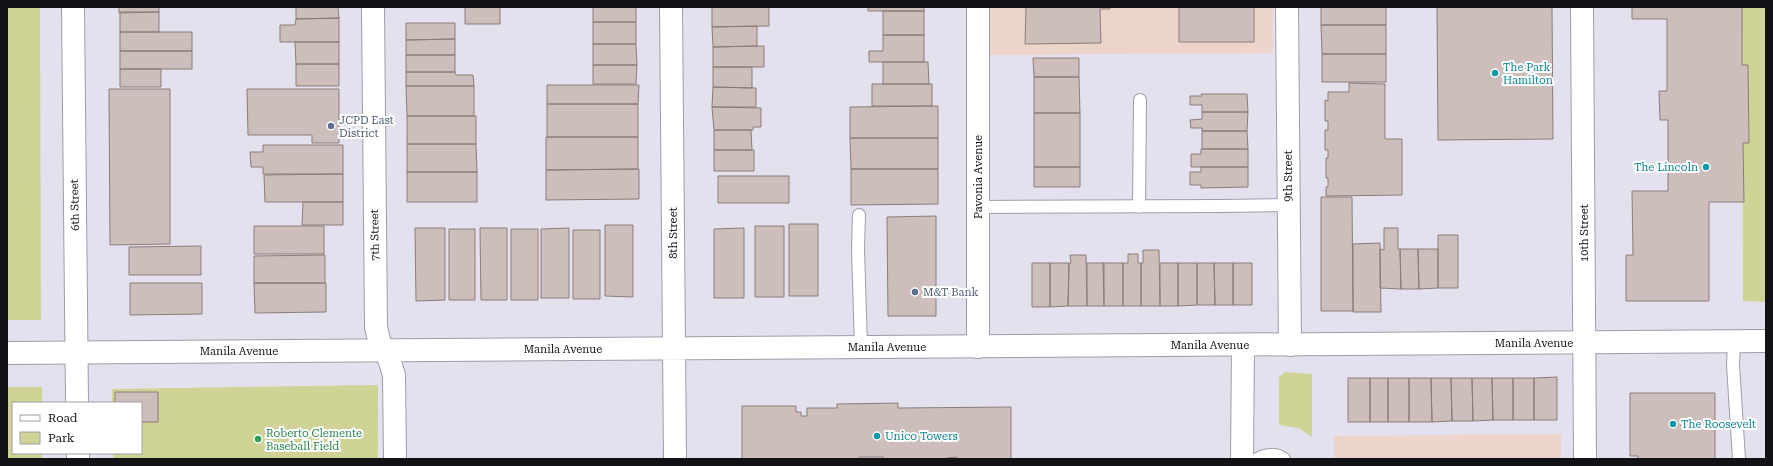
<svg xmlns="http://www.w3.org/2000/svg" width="1773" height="466" font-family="'Roboto Serif',serif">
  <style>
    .education { fill: #ecd4ca }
    .green { fill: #d0d396 }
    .building { fill: #cebebb; stroke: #8b7c79 }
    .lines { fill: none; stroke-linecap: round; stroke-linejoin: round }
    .service-casing { stroke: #9f9ca9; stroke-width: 14 }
    .minor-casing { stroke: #9f9ca9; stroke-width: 24 }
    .tertiary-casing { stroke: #9f9ca9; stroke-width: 24 }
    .service { stroke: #fff; stroke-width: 12 }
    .minor { stroke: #fff; stroke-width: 22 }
    .tertiary { stroke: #fff; stroke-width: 22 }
    .culture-dot { fill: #0f9aa8; stroke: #fff; stroke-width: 1.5 }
    .service-dot { fill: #5c6f8a; stroke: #fff; stroke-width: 1.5 }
    .leisure-dot { fill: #2e9e5b; stroke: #fff; stroke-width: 1.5 }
    .labels { text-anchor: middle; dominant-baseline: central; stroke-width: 4; stroke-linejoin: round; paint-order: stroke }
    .culture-label { font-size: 11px; fill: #0d838f; stroke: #fff; text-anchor: start }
    .service-label { font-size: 11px; fill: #4e5e75; stroke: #fff; text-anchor: start }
    .street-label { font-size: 11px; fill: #121116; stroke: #fff }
    .leisure-label { font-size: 11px; fill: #27864d; stroke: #fff; text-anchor: start }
  </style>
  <rect width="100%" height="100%" fill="#e4e1ef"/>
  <path class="education" d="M972,7H1273V53L973,55Z
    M1561,434V459H1334V436Z"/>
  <path class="green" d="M7,7H40L41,320H7Z
    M1742,7H1766V302L1743,301Z
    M1285,372L1312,374V437L1299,428L1279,425V377Z
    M378,385V459H113V453H141V403H112V389Z
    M7,387H42V403H13V453H42V459H7Z"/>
  <path class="building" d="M119,7H159V12L119,13Z
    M296,7H338L339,18L296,19Z
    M465,7H500V24H465Z
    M593,7H636V22H593Z
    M712,7H769V26L712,27Z
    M868,7H924V11H868Z
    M1026,7H1110V9H1100L1101,43L1025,44Z
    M1179,7H1254V42H1179Z
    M1321,7H1386V25H1321Z
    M1437,7H1552L1553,139L1438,140Z
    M1632,7H1742V65H1748L1749,143H1743L1744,202H1709V301H1626V255H1633L1632,191H1668V120H1660L1659,91H1667V19H1632Z
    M883,11H924V35H883Z
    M120,12H159V32H120Z
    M339,18V42H280V25H295L296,19Z
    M593,22H636V44H593Z
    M406,23H455V39L406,40Z
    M1321,25H1386V54H1322Z
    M757,26V46L713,47L712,27Z
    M120,32H192V51H120Z
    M883,35H924V62H869V51H883Z
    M455,39V55H406V40Z
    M295,42H339V64H296Z
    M593,44H636L637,65H593Z
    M764,46V67H713V47Z
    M120,51H192V69H120Z
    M1322,54H1386V82H1322Z
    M406,55H455V72H406Z
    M1033,58H1079V77H1034Z
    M883,62H928L929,84H883Z
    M296,64H339V86H296Z
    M593,65H637L636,84H593Z
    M713,67H752V88L713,87Z
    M120,69H161V87H120Z
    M406,72H455L456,75H473L474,86H406Z
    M1034,77H1079L1080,113H1034Z
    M1349,83L1385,84V139H1402V195L1326,196V187H1328V178H1326V158H1328V150H1325V130H1328V121H1325V100L1328,101V92H1349Z
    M872,84H932V106H872Z
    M547,85H639L638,104H547Z
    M406,86H474V116H407Z
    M713,87L756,88V107H712Z
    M109,89H170V244L110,245Z
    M247,89H339V143H312V135H248Z
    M1201,94H1247L1248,112H1202V105H1190V96H1202Z
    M547,104H638V137H547Z
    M938,106V138H850V107Z
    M712,107L761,108V127H753V130H714Z
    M1202,112H1248L1247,131H1202V128H1191L1190,120L1202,119Z
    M1034,113H1080V167H1034Z
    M407,116H476V144H407Z
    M714,130H751L752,150H714Z
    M1202,131H1247L1248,149H1202Z
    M546,137H638V169L546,170Z
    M850,138H938V169H851Z
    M407,144H476L477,172H407Z
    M263,145H343V174H263V167H251L250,152H263Z
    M1201,149H1248V167H1191V154H1201Z
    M714,150H754V171H714Z
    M1034,167H1080V187H1034Z
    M1201,167H1248V187L1201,188V185H1190V172H1201Z
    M639,169V199L546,200V170Z
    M851,169H938V204L851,205Z
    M407,172H477V202H407Z
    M343,174V202H265L264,175Z
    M718,176H789V203H718Z
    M1321,197H1352L1353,311H1321Z
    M303,202H343V225H302Z
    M936,216V316H888L887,217Z
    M789,224H818V296H789Z
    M605,225H633V297L605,296Z
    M254,226H324V254H254Z
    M755,226H784V297H755Z
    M415,228H445V300L416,301Z
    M480,228H507V300H481Z
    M569,228V298H541V229Z
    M744,228V298H714V229Z
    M1384,228H1398V249H1400L1401,289L1380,288V249L1384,250Z
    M449,229H475V300H449Z
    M511,229H538V300H511Z
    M573,230H600V299H573Z
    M1438,235H1458V288H1438Z
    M1380,243L1381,312H1353V244Z
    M201,246V275H129V247Z
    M1400,249H1418L1419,289H1401Z
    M1418,249H1438V288L1419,289Z
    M1143,250H1159L1160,306H1141V263H1143Z
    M1128,254H1138V263H1141V306H1123V263H1128Z
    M325,255V283H254V256Z
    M1070,255H1086L1087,306H1068L1069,263H1071Z
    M1032,263H1050V307H1032Z
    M1050,263H1069L1068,306L1050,307Z
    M1087,263H1104V306H1087Z
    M1103,263H1123V306H1104Z
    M1160,263H1178V306H1160Z
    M1178,263H1197V305L1178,306Z
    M1197,263H1214L1215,305H1197Z
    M1214,263H1233V305H1215Z
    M1233,263H1252V305H1233Z
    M130,283H202V314L130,315Z
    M254,283H326V312L255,313Z
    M1557,377V420H1534V378Z
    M1348,378H1370V422H1348Z
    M1370,378H1388V422H1370Z
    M1388,378H1409V422H1388Z
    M1409,378H1431L1432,422H1409Z
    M1431,378H1451L1452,421L1432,422Z
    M1451,378H1472L1473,421H1452Z
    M1472,378H1492L1493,420L1473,421Z
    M1492,378H1513V420H1493Z
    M1513,378H1534V420H1513Z
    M115,392H158V422H141V403H115Z
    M1630,393H1715V459H1638V456H1630Z
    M898,403V408L1011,407V459H957V457L947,458V459H883V457H859V459H742V406H796V412H801V416H807V408H837V404Z"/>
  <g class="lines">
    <g class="service-casing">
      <path id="service" d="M978,207L1222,206L1289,205
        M1139,207L1140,100
        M859,215L858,249L861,347
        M1734,342L1733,365L1739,459
        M1257,459C1265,454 1276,453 1284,459"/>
    </g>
    <g class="minor-casing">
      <path id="minor" d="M73,7L77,403
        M373,7L376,327L380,344L389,359L394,375L395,459
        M978,7V347
        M1287,7L1290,345
        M1582,7L1585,459
        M78,453V459
        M1242,459L1243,345"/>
    </g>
    <g class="tertiary-casing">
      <path id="tertiary" d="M671,7L675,459
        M7,353L1766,341"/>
    </g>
    <use href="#service" class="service"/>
    <use href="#minor" class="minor"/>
    <use href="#tertiary" class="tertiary"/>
  </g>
  <g class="culture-dot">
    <circle cx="1495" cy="73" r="4"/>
    <circle cx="1706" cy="167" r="4"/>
    <circle cx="1673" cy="424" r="4"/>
    <circle cx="877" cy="436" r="4"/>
  </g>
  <g class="service-dot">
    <circle cx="331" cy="126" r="4"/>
    <circle cx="915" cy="292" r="4"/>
  </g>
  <circle class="leisure-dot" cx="258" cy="439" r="4"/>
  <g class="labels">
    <g class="culture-label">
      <text x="1503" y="67">The Park<tspan x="1503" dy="13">Hamilton</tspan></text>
      <text x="1698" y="167" text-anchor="end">The Lincoln</text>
      <text x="1681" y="424">The Roosevelt</text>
      <text x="885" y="436">Unico Towers</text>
    </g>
    <g class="service-label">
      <text x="339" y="120">JCPD East<tspan x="339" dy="13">District</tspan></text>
      <text x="923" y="292">M&amp;T Bank</text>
    </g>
    <g class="street-label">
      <text transform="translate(1288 176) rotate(-90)">9th Street</text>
      <text transform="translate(978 177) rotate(-90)">Pavonia Avenue</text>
      <text transform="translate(75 205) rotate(-91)">6th Street</text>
      <text transform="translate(673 233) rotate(-90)">8th Street</text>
      <text transform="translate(1584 233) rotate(-90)">10th Street</text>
      <text transform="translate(375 235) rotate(-91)">7th Street</text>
      <text x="1534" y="343">Manila Avenue</text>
      <text x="1210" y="345">Manila Avenue</text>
      <text x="887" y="347">Manila Avenue</text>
      <text x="563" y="349">Manila Avenue</text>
      <text x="239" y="351">Manila Avenue</text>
    </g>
    <g class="leisure-label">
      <text x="266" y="433">Roberto Clemente<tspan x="266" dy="13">Baseball Field</tspan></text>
    </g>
  </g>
  <rect width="1773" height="466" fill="none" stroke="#121116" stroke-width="16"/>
  <rect x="12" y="402" width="130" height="52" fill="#ffffff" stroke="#a0a0a2"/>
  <rect x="20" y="415" width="20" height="6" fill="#ffffff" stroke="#a0a0a2"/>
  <text x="48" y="422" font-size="12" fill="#121116">Road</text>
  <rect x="20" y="432" width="20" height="12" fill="#d0d396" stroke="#a0a0a2"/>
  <text x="48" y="442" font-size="12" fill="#121116">Park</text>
</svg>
